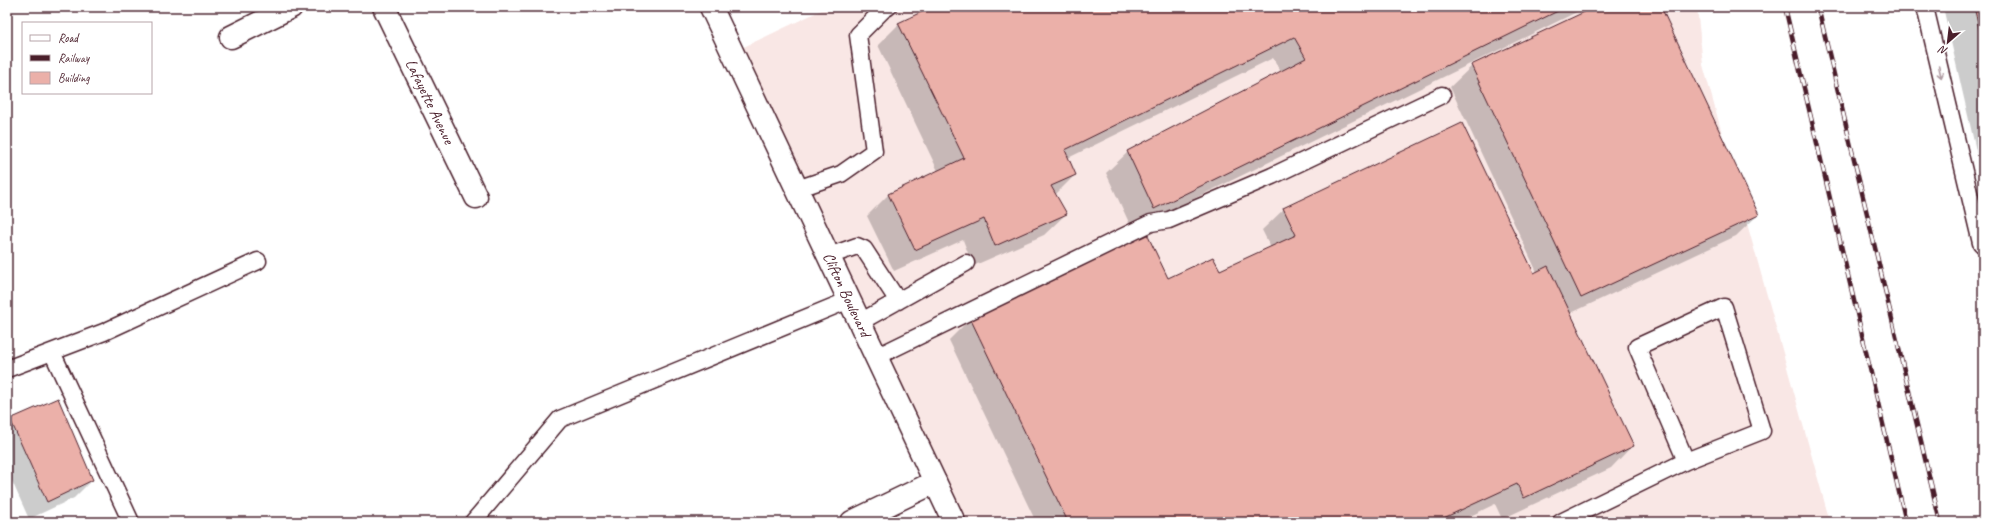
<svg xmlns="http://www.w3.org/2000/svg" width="1990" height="529" font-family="Caveat,sans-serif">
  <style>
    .built { fill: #f9e7e5 }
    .shadow { fill: #0003 }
    .building { fill: #ebb0a9; stroke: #4a1f2b }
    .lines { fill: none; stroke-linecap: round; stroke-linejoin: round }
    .lane-casing { stroke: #4a1f2b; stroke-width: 19 }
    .street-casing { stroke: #4a1f2b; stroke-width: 25 }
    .lane { stroke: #fff; stroke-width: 16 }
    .street { stroke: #fff; stroke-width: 22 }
    .rail-casing { stroke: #4a1f2b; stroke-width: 4.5 }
    .rail { stroke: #fff; stroke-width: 3; stroke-dasharray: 9; stroke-linecap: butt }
    .oneway { stroke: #ae9aa0 }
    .labels { text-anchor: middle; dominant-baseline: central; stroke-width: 3; stroke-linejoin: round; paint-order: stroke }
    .street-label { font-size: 16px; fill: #4a1f2b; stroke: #fff }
  </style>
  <rect width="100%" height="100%" fill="#fff"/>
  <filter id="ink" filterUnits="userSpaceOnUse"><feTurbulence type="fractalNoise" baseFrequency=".025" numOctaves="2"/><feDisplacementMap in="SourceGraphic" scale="8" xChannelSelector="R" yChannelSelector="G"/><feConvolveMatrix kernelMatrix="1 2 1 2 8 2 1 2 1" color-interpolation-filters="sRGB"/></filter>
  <g filter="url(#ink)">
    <path class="built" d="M828,7H1697L1703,65L1830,522H954L731,53Z"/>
    <path class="shadow" d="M934,7H1587L1132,229L1106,173L1128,152L1281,72L1273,58L1068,158L1075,175L1055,195L1066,214L1044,235L973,266L963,240L894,271L867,216L889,194L938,171L878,45L899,24Z
      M1598,7H1660L1758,215L1736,236L1569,314L1632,446L1611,468L1502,519L1495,504L1458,522H1036L949,340L971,318L1167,280L1220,272L1271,248L1262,230L1284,209L1533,274L1537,272L1450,87L1472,66Z
      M1943,7H1983V181Z
      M57,400L92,480L74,498L29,519L7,470V423L10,420Z"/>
    <path class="building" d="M932,7H1566L1154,209L1127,151L1306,58L1294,37L1065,150L1076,175L1051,186L1067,214L995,246L984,219L915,250L888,194L964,158L898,23Z
      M1595,7H1661L1759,215L1581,298L1471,65Z
      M1974,7H1983V45Z
      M1462,123L1534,273L1548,266L1634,446L1524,498L1517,484L1435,522H1068L970,318L1147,234L1168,278L1213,257L1220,270L1296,235L1283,208Z
      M58,398L93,480L47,502L10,419Z"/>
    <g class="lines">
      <g class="lane-casing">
        <path id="lane" d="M1925,7L1981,243L1983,245
          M797,189L841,174L874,151L858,35L883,10L888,7
          M829,256L857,246L864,249L898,301
          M860,322L966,263
          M52,352L131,522
          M876,357L1151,223L1169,220L1272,176L1442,95
          M7,369L104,332L258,261
          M473,522L560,419L849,300
          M1561,522L1686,461L1762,431L1724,307L1637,347L1686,461"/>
      </g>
      <g class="street-casing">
        <g id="street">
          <path id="s1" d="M384,7L476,197"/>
          <path id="s2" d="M711,7L954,522"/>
          <path d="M231,37L291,7"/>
          <path d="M852,522L935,482"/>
        </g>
      </g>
      <use href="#lane" class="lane"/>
      <use href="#street" class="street"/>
      <g class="rail-casing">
        <path id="rail" d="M1785,7L1906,522
          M1818,7L1940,522"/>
      </g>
      <use href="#rail" class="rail"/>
    </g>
    <defs><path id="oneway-shaft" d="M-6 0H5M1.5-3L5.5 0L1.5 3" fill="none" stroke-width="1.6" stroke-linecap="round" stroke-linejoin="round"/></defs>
    <use class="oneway" href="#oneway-shaft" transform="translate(1940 72) rotate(77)"/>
  </g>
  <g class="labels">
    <g class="street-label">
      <text stroke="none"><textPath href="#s1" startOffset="105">Lafayette Avenue</textPath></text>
      <text stroke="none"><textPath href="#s2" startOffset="318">Clifton Boulevard</textPath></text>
    </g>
  </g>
  <rect width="1990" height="529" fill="none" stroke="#fff" stroke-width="24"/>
  <rect x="12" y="12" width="1966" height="505" fill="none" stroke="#4a1f2b" stroke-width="1.5" filter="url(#ink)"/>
  <rect x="22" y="22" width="130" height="72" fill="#ffffff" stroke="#b7a5aa"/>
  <rect x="30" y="35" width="20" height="6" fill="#ffffff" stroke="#b7a5aa"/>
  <text x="58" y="42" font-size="12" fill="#4a1f2b">Road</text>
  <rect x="30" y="55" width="20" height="6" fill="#4a1f2b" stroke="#b7a5aa"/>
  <text x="58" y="62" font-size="12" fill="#4a1f2b">Railway</text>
  <rect x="30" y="72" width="20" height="12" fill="#ebb0a9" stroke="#b7a5aa"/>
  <text x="58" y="82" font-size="12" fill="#4a1f2b">Building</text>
  <g transform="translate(1948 42) rotate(208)" stroke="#ffffff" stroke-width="3" paint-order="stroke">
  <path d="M0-3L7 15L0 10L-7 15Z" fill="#4a1f2b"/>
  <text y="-6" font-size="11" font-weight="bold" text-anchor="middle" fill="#4a1f2b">N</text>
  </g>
</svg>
